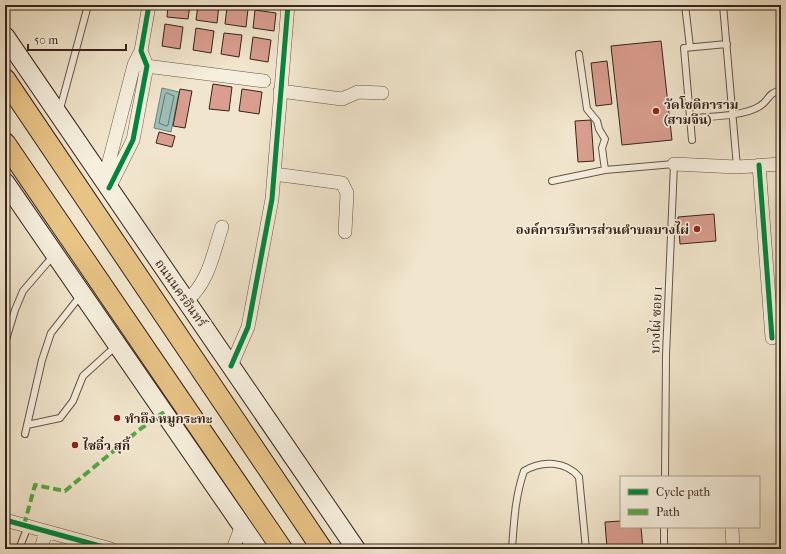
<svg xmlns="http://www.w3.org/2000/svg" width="786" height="554" font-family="'IM FELL French Canon','Noto Serif Thai',serif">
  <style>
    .water { fill: #9bbfb9; stroke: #73817a }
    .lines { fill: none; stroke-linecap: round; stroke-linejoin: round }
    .shore { stroke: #69716a; stroke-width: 1 }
    .building { fill: #d99e8f; stroke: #37231b }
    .service-casing { stroke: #665448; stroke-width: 8 }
    .minor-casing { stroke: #665448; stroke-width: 14 }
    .secondary-casing { stroke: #37231b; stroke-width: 20 }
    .primary-casing { stroke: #37231b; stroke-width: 22 }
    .service { stroke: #f6efde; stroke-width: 6 }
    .minor { stroke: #f6efde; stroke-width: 13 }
    .secondary { stroke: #f6efde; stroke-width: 18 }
    .primary { stroke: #e8c386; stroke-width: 20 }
    .quiet { stroke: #55aa43; stroke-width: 4; stroke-dasharray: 8 4; stroke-linecap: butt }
    .cycleway-casing { stroke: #f6efde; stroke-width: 8 }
    .cycleway { stroke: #00873e; stroke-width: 5 }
    .poi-dot { fill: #8f2418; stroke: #f6efde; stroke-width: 1.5 }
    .labels { text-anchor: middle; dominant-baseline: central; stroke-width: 3.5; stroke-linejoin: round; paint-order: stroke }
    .poi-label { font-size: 13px; font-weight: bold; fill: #37231b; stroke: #f6efde; text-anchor: start }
    .street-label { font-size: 13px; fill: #37231b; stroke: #f6efde }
  </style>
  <rect width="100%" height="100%" fill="#f1e6cd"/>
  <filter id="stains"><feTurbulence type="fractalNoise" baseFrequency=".005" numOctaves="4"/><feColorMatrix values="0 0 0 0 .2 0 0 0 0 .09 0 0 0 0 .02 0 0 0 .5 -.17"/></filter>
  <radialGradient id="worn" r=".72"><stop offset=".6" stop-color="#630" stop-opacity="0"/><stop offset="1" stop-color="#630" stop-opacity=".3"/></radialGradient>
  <path class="water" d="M162,88L179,92L171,132L154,128Z"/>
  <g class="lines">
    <path class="shore" d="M167,93L174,96L168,125L166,126L159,123L165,95Z"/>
  </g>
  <path class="building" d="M168,5H190L188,19L167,17Z
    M198,5H219L217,23L196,20Z
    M610,5H626L619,9Z
    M227,7L248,9L246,27L225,24Z
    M255,10L276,13L274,31L253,28Z
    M165,24L183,27L180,49L162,46Z
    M196,28L214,31L211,53L193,50Z
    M224,33L242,35L239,57L221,54Z
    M253,37L271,40L268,62L250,59Z
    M661,41L672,140L622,145L611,46Z
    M607,61L612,104L596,106L591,63Z
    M213,84L232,87L229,111L209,109Z
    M180,89L192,91L185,128L173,126Z
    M242,89L262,92L259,114L239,111Z
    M591,120L594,161L578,162L575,121Z
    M159,132L175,136L172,147L156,143Z
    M714,214L716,241L680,244L678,217Z
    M621,521V527H641L643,549H607L605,522Z"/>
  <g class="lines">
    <g class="service-casing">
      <path id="service" d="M685,5L690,47
        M723,5L737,167
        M579,54L587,109L597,121L599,129L605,139L602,148L605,170
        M60,109L87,9
        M690,118C708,117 746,116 760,106C770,100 766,94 781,90
        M692,140L684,48L727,44
        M552,181L605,170L674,164L666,355L665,477
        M5,343L15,310L23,291L54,255
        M27,425L60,418L73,401L83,376L116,346
        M25,434L42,360L51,333L81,295
        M19,549L28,526
        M512,549C514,522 515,497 524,471C542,460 566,461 579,477L586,549
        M664,549V527"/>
    </g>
    <g class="minor-casing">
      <path id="minor" d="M138,65L264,81
        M280,91L342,99L358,92L382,93
        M674,164L737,167L781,164
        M759,165L772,338
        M274,174L342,183L347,193L345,232
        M104,181L134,65L141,51
        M109,188L133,140L147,66L141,51L149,5
        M186,301C209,283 213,253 222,227
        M231,366L248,327L272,199L288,5
        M5,520L111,549
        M732,527L733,549
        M41,549L46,531
        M233,549L242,525"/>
    </g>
    <g class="secondary-casing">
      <path id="secondary" d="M5,36L356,549
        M5,182L258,549"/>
    </g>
    <g class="primary-casing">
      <path id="primary" d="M5,79L322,549
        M5,143L282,549"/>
    </g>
    <use href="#service" class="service"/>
    <use href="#minor" class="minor"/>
    <use href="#secondary" class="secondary"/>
    <use href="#primary" class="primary"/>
    <path class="quiet" d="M24,525L35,485L65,491L139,430L164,412"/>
    <g class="cycleway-casing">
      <path id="cycleway" d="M759,165L772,338
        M109,188L133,140L147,66L141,51L149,5
        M231,366L248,327L272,199L288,5
        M5,520L111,549"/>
    </g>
    <use href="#cycleway" class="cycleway"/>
  </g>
  <g class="poi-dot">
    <circle cx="656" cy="111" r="4"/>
    <circle cx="697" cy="229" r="4"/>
    <circle cx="117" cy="418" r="4"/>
    <circle cx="75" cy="445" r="4"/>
  </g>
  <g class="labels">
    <g class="poi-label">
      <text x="664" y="104">วัดโชติการาม<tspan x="664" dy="15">(สามจีน)</tspan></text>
      <text x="689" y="229" text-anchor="end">องค์การบริหารส่วนตำบลบางไผ่</text>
      <text x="125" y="418">ทำถึง หมูกระทะ</text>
      <text x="83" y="445">ไซอิ๋ว สุกี้</text>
    </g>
    <g class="street-label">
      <text transform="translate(181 293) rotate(55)">ถนนนครอินทร์</text>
      <text transform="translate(656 320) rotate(-88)">บางไผ่ ซอย 1</text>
    </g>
  </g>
  <rect width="786" height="554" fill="none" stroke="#f1e6cd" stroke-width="20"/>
  <rect x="6" y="6" width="774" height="542" fill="none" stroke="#37231b" stroke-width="2"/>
  <rect x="10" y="10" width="766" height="534" fill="none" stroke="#37231b"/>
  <rect x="620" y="476" width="140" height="52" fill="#f6efde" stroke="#aa9d90"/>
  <rect x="628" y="489" width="20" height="6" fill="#00873e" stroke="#aa9d90"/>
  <text x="656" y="496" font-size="12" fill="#37231b">Cycle path</text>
  <rect x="628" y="509" width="20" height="6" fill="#55aa43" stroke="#aa9d90"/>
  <text x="656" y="516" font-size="12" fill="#37231b">Path</text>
  <path d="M28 44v6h98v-6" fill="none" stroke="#37231b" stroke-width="2"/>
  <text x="34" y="44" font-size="12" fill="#37231b" stroke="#f6efde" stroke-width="3" paint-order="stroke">50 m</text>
  <rect width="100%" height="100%" filter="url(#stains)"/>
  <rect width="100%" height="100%" fill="url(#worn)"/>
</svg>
